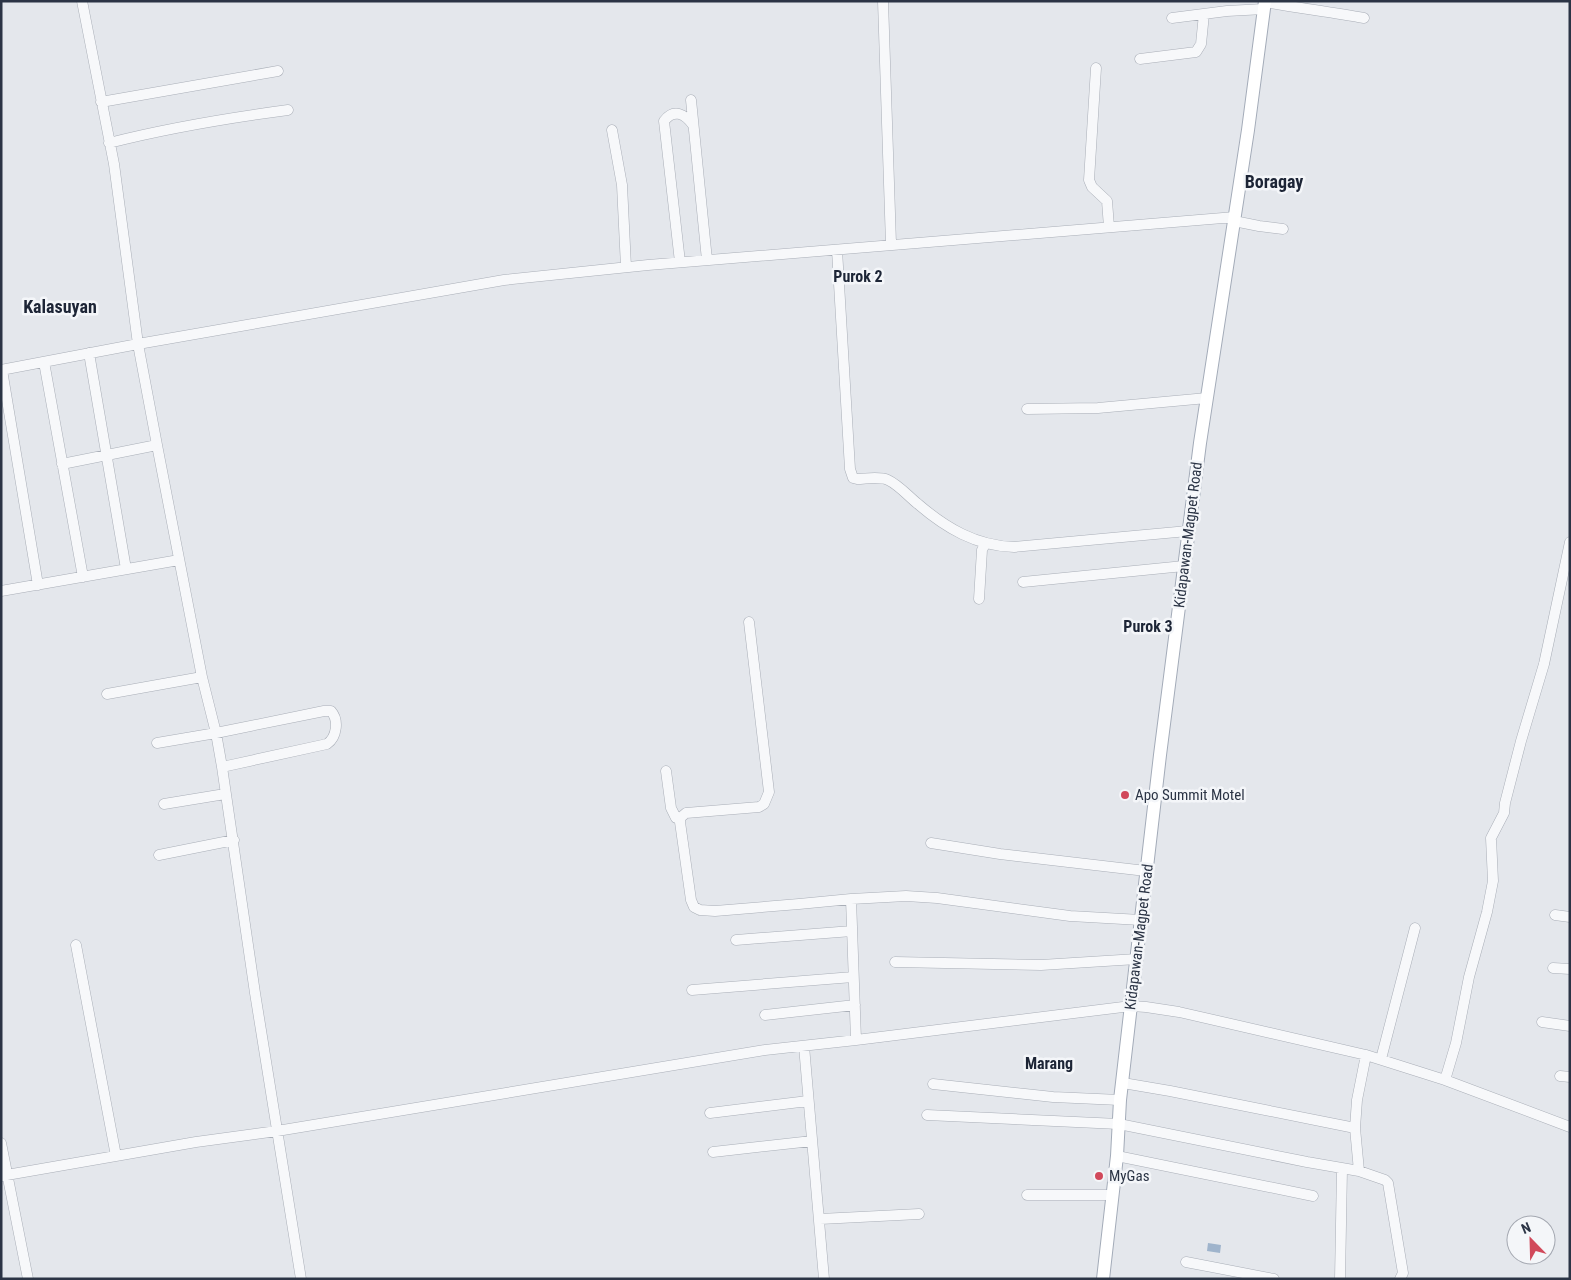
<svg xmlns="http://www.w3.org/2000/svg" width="1571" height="1280" font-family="'Roboto Condensed',sans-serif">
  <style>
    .water { fill: #9fb4cc }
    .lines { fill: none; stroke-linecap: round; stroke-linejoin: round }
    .minor-casing { stroke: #a9aeb7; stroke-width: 11 }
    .major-casing { stroke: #a3abb8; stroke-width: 14 }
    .minor { stroke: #f7f8fa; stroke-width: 10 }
    .major { stroke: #fff; stroke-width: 12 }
    .poi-dot { fill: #d1495b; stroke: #f4f6f9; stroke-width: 2 }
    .labels { text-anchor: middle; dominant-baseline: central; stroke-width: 5; stroke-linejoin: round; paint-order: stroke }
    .street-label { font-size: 15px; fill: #2b3445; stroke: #f4f6f9 }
    .poi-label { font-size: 15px; fill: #2b3445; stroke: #f4f6f9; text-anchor: start }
    .neighbourhood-label { font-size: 16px; font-weight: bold; fill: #1d2536; stroke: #f4f6f9 }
    .quarter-label { font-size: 18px; font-weight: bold; fill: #1d2536; stroke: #f4f6f9 }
  </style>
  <rect width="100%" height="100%" fill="#e4e7ec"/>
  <path class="water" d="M1208,1243L1221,1245L1220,1253L1207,1251Z"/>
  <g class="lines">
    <g class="minor-casing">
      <path id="minor" d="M82,1L114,164L138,344L157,445L202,677L216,733L222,767L255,993L301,1279
        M883,1L891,244
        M1265,2C1298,8 1331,12 1364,18
        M1172,18L1227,11L1264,9
        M1140,59L1196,52L1201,44L1204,14
        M1096,68L1089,180L1092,187L1107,201L1109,227
        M691,100L707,260
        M101,102L278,71
        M612,130L622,185L626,267
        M109,143C168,128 228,118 288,110
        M1234,221L1259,226L1283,229
        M837,250L850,469L853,478L857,479C866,479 879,476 888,480C899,485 909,497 918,504C946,528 976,546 1014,547L1188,531
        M680,262L664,121C674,108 685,114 693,125
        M89,353L126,569
        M44,362L83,577
        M1,370L138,344L504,280L648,265L1235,217
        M2,370L38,585
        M1027,409L1098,408L1207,398
        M62,464L157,445
        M1023,582L1184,566
        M1,591L179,560
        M979,599L982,550L985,544
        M749,622L769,792L764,804L759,807L686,813L680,818V822L691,900L694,907L700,910L715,911L799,904L851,899L906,896L937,898L1070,916L1141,920
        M107,694L202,677
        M157,743L216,733L324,711H331C339,720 337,737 327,744L222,767
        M666,771L671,808L676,818H680
        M164,804L225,794
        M931,843L1000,854L1146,871
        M159,855L234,840
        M851,899L856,1040
        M1555,915L1570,917
        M736,940L852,931
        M76,945L116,1156
        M895,962L1041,965L1137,959
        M1553,968L1570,969
        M692,990L853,977
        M765,1015L855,1005
        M1542,1022L1570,1026
        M804,1046L824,1279
        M1381,1059L1415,928
        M1560,1076L1570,1077
        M1445,1080L1456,1043L1469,977L1487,912L1493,881L1491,838L1504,813L1505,803L1521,741L1544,664L1570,542
        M1123,1083L1170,1091L1355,1128
        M933,1084L1053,1097L1120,1100
        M710,1113L808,1101
        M927,1115L1119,1124L1307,1162L1359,1171L1385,1180L1388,1183L1403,1273L1400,1279
        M1,1143L28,1279
        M713,1152L812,1141
        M1117,1156L1313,1196
        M1359,1171L1355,1128L1357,1100L1366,1055
        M1,1176L196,1142L277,1131L765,1050L856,1040L1131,1006L1146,1007L1179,1012L1366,1055L1445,1080L1570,1127
        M1027,1195H1112
        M820,1219L919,1214
        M1186,1262L1274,1279
        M1340,1279L1342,1169"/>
    </g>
    <g class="major-casing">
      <path id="major" d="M1103,1279L1117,1156L1120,1100L1160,755L1200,443L1248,130L1265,1"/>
    </g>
    <use href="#minor" class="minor"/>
    <use href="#major" class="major"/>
  </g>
  <g class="poi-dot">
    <circle cx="1125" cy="795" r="5"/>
    <circle cx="1099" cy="1176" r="5"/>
  </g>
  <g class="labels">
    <g class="street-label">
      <text transform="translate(1188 535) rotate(-83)">Kidapawan-Magpet Road</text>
      <text transform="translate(1139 937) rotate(-83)">Kidapawan-Magpet Road</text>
    </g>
    <g class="poi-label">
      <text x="1135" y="795">Apo Summit Motel</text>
      <text x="1109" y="1176">MyGas</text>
    </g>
    <g class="neighbourhood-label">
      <text x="858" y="276">Purok 2</text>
      <text x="1148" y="626">Purok 3</text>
      <text x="1049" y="1063">Marang</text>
    </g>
    <g class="quarter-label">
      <text x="1274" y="181">Boragay</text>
      <text x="60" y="306">Kalasuyan</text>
    </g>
  </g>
  <rect width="1571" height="1280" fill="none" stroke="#2b3445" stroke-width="5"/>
  <g transform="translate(1531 1240) rotate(337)"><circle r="24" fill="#f4f6f9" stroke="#a4a8b1"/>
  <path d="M0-4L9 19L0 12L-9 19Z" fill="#d1495b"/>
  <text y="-8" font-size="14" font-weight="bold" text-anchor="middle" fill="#2b3445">N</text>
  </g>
</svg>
